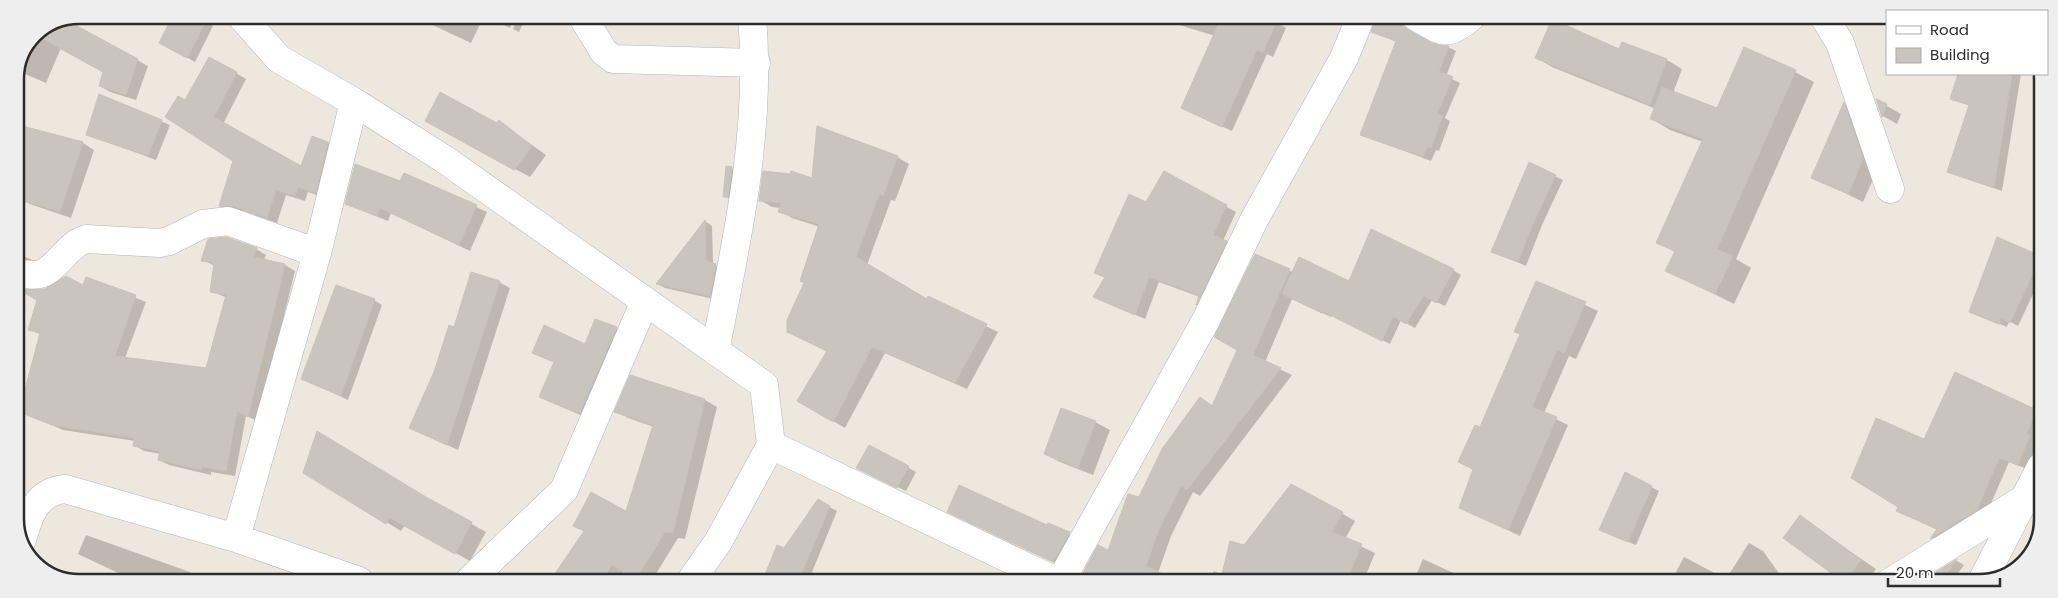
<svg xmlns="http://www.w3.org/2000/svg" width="2058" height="598" font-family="Poppins,sans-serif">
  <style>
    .shadow { fill: #0003 }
    .building { fill: #c9c4be; stroke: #c9c2b8 }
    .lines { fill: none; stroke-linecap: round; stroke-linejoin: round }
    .minor-casing { stroke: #b2b5c0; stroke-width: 29 }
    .tertiary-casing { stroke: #b2b5c0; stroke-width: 29 }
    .minor { stroke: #fff; stroke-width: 28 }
    .tertiary { stroke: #fff; stroke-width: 28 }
    .rim { fill: none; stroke: #2c2c2c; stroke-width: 2.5 }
  </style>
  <rect width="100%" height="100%" fill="#eee7de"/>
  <path class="shadow" d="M193,15L213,26L195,62L168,47Z
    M424,15H516L510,28L484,16L471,43L422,20Z
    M519,15H527L519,32L513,29Z
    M1167,16H1263L1286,28L1273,57L1267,54L1232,131L1192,113L1215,36L1176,24L1166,19Z
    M1322,16H1364L1357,29Z
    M65,21L148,66L136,100L110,92L100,86L105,72L61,48L46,83L18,71L34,33Z
    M1622,43L1667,60L1682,69L1673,93L1718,109L1795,72L1814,82L1736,259L1751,268L1734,304L1667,270L1675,252L1658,242L1703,142L1670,130L1652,119L1656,109L1552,67L1537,58L1620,50Z
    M1434,45L1448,47L1456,51L1446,76L1460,83L1445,118L1450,121L1439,151L1436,150L1431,161L1362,135Z
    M236,73L246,79L223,124L301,168L328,143L338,149L326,198L308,192L305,201L286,195L277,223L244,211H230L220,206L234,160L186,102Z
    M1960,74H2021L2002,191L1948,171L1970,106L1952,98Z
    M2031,74H2043V80Z
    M100,96L170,125L156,160L87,134Z
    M1878,101L1901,114L1897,124L1883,116Z
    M1844,104L1859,112L1878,168L1863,202L1813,177Z
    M500,122L546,155L530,177L441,129L497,124Z
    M15,125L83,143L94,150L71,218L30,204L18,198Z
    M897,157L909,164L895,201L891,200L867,265L927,301L928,298L998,332L967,389L885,353L845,428L799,401L828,352L800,338L805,283L820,227L792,218L780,211L781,208L772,207L760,200L813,179Z
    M1529,164L1563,180L1542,225L1526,266L1492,251Z
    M731,168L739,173L732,200L724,196Z
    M1164,172L1236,212L1223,241L1236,248L1206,310L1197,305L1200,297L1159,282L1145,319L1095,297L1106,278L1096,273L1147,204Z
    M404,174L487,212L470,251L391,213L388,221L346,204L401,182Z
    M705,221L712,226L713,264L723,270L718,300L665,288L658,284Z
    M1998,239L2042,258V275L2018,326L2009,321L2007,327L1970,312Z
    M256,249L266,255L264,260L285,265L295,271L258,421L246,416L235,476L211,472V475L169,465L159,460L161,454L144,451L134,445L135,441L63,430L21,411L41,335L29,329L84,287L87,279L146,302L125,358L207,370L227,298L211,291L215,266L203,260Z
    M15,252L32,260L41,265L15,272Z
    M1453,270L1461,275L1445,306L1432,300L1415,328L1401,320L1390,344L1332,315L1331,317L1292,299L1265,362L1292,375L1200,496L1193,492L1171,536L1158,573L1166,578L1165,582H1079L1099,547L1109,551L1201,399L1213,406L1289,271L1349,282Z
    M499,282L510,288L458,450L421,433L455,328Z
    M1537,283L1598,311L1576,359L1569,356L1544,413L1568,425L1520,536L1460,507L1474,470L1459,462L1480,429L1521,334Z
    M374,300L382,305L348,400L311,382Z
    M616,328L627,335L591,420L541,396L555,363L533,352L586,346Z
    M1955,373L2041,414V426L2035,440L2038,441L2027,469L2009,462L1986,515L1941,543L1932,538L1938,530L1897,511L1925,440Z
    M705,400L717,407L685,539L678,538L651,582H643L624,571L617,582L551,581L585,531L627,513L654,427L628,418L616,411Z
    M1095,422L1110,430L1093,475L1060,462L1045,454Z
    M870,447L916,472L906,491L866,472Z
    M305,472L432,502L486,532L470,561L405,525L401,531Z
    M1292,485L1355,521L1345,539L1375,553L1363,582H1208L1214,571L1223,575Z
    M1651,487L1659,491L1636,545L1600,530Z
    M818,501L837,511L808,582H763Z
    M1800,517L1876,569L1866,583H1847L1785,537Z
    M961,518L1048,527L1049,524L1082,540L1066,568Z
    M86,535L190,572L201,578L199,581H135L78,554Z
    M1749,543L1763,551L1786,583H1670L1684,557L1726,579Z
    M1423,559L1460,576L1471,582H1413Z
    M1957,561L1964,565L1951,583L1935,574Z"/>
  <path class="building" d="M173,15H209L187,58L159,43Z
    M1222,16H1279L1263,52L1257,50L1222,127L1181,108Z
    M1376,16H1399L1402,24L1407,29L1432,43L1449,46L1439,71L1453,77L1437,114L1443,116L1431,148L1428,146L1423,157L1360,135L1396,41L1371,32Z
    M1552,19L1619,49L1622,42L1667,59L1650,105L1535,58Z
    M66,20L138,59L126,95L99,86L103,72L34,34Z
    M1744,47L1796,70L1717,249L1733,256L1715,294L1665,271L1675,251L1656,243L1703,139L1650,119L1662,87L1717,108Z
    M209,57L237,72L214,117L301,166L312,136L328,142L316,193L298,187L295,196L276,190L267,218L233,206H219L233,161L165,117L178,96L185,100Z
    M1958,74H2012L1994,188L1947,172L1969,105L1950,99Z
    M440,92L497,123L499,120L532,146L514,170L425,121Z
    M99,94L162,120L148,156L86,135Z
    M1876,99L1887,104L1882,117Z
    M1844,102L1863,159L1848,194L1811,178Z
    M15,124L83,142L60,212L15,198Z
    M817,126L898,156L883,196L879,194L856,257L927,299L928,296L987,324L955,383L872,347L833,422L797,401L827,351L787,332V320L804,283L800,281L819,224L778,212L781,203L759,201L763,171L790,174L791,171L812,178Z
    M1529,162L1556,175L1534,221L1518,262L1491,252Z
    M355,164L400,181L404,173L477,205L459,245L380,208L377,216L345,204Z
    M726,166L732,167L728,197H723Z
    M1164,171L1227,205L1213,235L1227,241L1196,305L1199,295L1149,277L1135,315L1093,297L1105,277L1094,273L1129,194L1146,202Z
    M705,220L706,261L716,264L710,296L656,284Z
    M1371,229L1454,269L1436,303L1424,296L1406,324L1393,316L1382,341L1324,312L1322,313L1282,294L1299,257L1349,281Z
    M226,237L257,248L254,257L285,264L248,417L237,411L226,471L202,467L201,470L158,460L160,451L133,446L135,438L52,425L19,412L40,333L28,330L37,300L19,290L45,289L66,276L83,285L86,277L136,295L115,356L206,368L226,295L210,292L214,263L201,261L208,239Z
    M1997,237L2041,256L2010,323L2001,318L1999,324L1969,312Z
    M1255,254L1290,269L1253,355L1281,368L1187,490L1181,486L1159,529L1146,566L1180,582H1097V580L1082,575L1098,545L1108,550L1128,494L1139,497L1162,449L1200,397L1212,406L1237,350L1214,337Z
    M471,272L500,281L447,445L409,428L434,372L449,325L454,327Z
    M1536,281L1586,302L1564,353L1557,350L1532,407L1557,417L1508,530L1459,508L1473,469L1458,462L1475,425L1480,427L1520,334L1514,332Z
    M336,285L375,299L341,396L301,379Z
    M595,319L617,327L579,414L539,397L554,362L532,353L544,325L585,344Z
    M1955,372L2037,410L2026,434L2030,435L2018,465L1999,458L1977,510L1930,539L1937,529L1896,511L1898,507L1851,478L1876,418L1924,439Z
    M630,375L705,399L673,533L665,532L636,579L612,565L601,581H550L584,531L573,526L591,492L626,511L653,425L614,412Z
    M1061,408L1096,421L1078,468L1044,454Z
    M317,431L426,497L472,522L455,554L390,518L386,524L303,473Z
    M869,445L909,466L897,488L856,468Z
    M1625,472L1652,486L1628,542L1599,530Z
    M1291,484L1343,512L1332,532L1362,544L1346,582H1220L1230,541L1244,545Z
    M959,485L1047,525L1048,523L1070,532L1053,562L947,512Z
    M818,499L830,506L798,582H762L777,545L784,548Z
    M1800,515L1861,560L1845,583L1783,538Z
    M1957,559L1942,580L1933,574Z"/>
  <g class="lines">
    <g class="minor-casing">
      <path id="minor" d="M240,15L279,59L354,102L444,159L764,385L771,445L1058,582
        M582,16L604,52L613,59L756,63
        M1415,16C1443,32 1445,38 1471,17
        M1824,17L1840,43L1890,189
        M15,274C24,273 34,277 43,273C60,265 67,245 86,239L160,243L169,241L203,224L228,221L317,253
        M715,351C737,239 762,131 752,16
        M236,538L317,253L354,102
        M22,540C29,515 36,492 65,489L236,538L359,581
        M469,581L564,490L645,301
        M690,582L718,542L771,445
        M1060,582L1206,320L1254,220L1344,58L1361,16
        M1889,583L2024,499"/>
    </g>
    <g class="tertiary-casing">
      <path id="tertiary" d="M1981,583L2041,467"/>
    </g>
    <use href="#minor" class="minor"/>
    <use href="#tertiary" class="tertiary"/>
  </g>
  <path d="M0 0H2058V598H0ZM79 24H1979A55 55 0 0 1 2034 79V519A55 55 0 0 1 1979 574H79A55 55 0 0 1 24 519V79A55 55 0 0 1 79 24Z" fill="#eee" fill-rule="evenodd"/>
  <path class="rim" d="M79 24H1979A55 55 0 0 1 2034 79V519A55 55 0 0 1 1979 574H79A55 55 0 0 1 24 519V79A55 55 0 0 1 79 24Z"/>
  <rect x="1886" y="10" width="162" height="65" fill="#ffffff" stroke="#ababab"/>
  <rect x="1896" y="26" width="25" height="8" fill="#ffffff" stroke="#ababab"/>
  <text x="1930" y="35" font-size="15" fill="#2c2c2c">Road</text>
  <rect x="1896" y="48" width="25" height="15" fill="#c9c4be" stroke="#ababab"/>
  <text x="1930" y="60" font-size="15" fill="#2c2c2c">Building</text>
  <path d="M1888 578v8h112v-8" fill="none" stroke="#2c2c2c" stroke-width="2.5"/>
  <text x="1896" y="578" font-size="15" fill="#2c2c2c" stroke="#ffffff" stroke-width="4" paint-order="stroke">20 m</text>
</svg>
